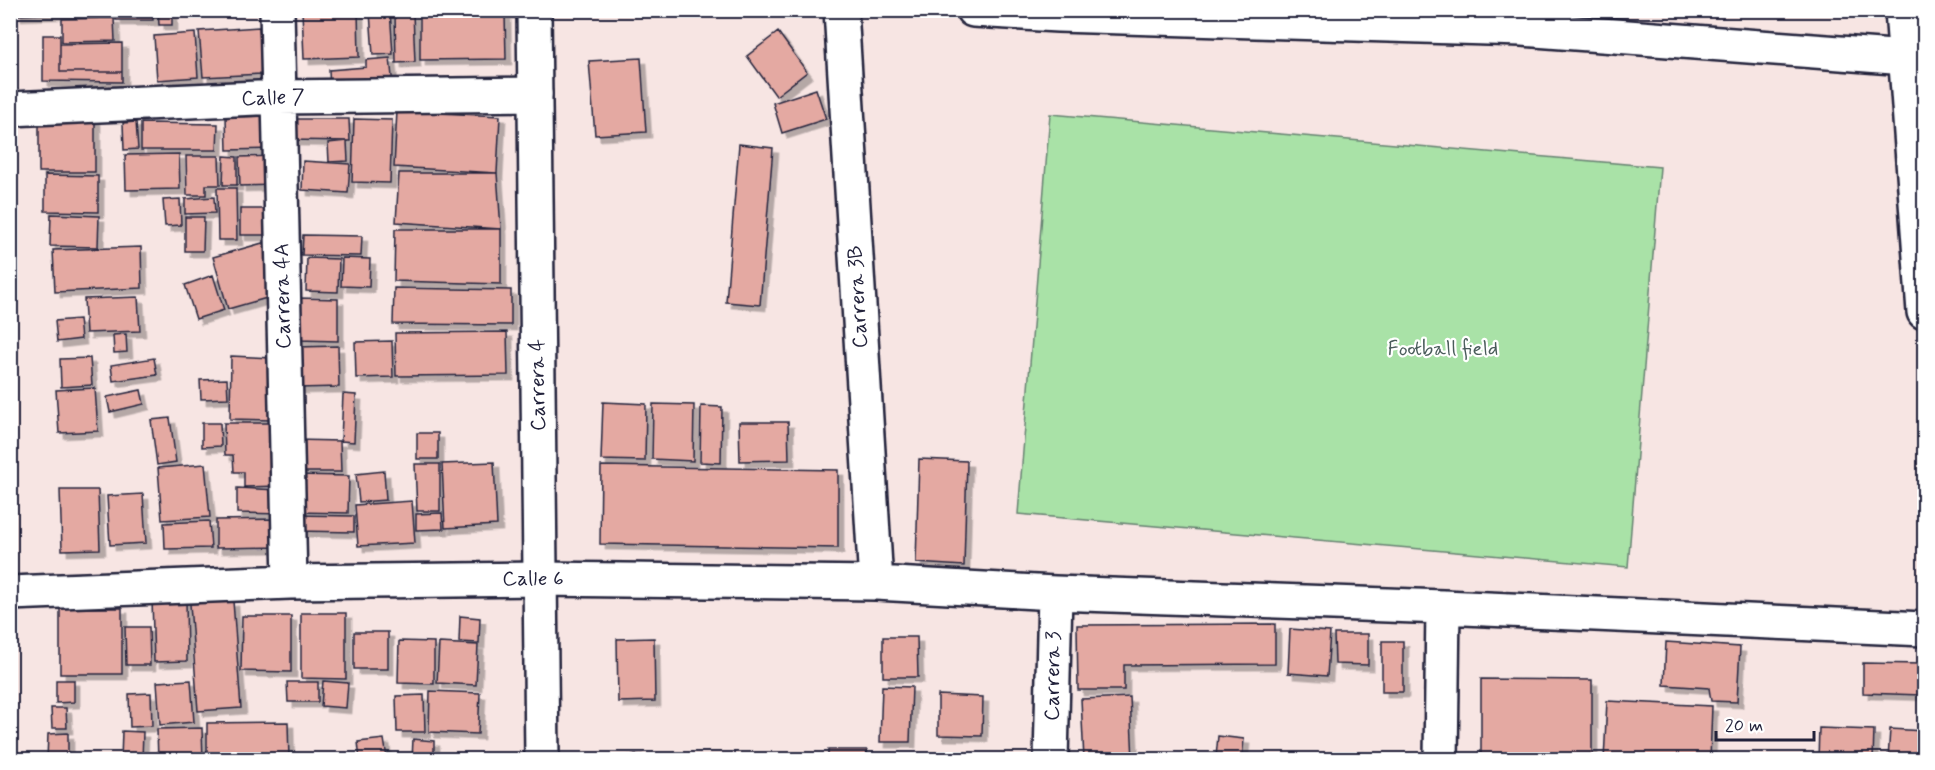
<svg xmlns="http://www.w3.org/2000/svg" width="1935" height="770" font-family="Mynerve,sans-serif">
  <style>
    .green { fill: #a9e2a7; stroke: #668271; stroke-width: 1.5 }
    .building { fill: #e4a9a2; stroke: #22223b; stroke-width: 1.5; filter: url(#shadow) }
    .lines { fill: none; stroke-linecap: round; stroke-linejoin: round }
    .minor-casing { stroke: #22223b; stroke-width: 38 }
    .tertiary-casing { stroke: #22223b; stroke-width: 38 }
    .minor { stroke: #fff; stroke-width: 33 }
    .tertiary { stroke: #fff; stroke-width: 33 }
    .labels { text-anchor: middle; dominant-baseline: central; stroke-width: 4.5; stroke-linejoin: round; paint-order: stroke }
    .street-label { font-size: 21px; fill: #22223b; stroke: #fff }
    .park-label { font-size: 21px; fill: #4a5c5b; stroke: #fff }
  </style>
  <defs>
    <filter id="shadow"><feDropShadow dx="5.5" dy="5.5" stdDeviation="0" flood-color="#0004"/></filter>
  </defs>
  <rect width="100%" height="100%" fill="#f7e5e3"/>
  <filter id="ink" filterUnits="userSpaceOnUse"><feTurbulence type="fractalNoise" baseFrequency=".0167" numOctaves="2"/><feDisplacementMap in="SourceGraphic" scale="12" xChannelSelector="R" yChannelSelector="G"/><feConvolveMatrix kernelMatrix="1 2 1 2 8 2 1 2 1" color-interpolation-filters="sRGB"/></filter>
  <g filter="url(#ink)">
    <path class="green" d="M1050,114L1660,167L1628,567L1018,514Z"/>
    <path class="building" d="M16,10H78V13L16,15Z
      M87,10H110L111,14L88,15Z
      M116,10H153V20H116Z
      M158,10H172V25H159Z
      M302,10H358L359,57L304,59Z
      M390,10L393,54L373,55L370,12Z
      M442,10H514V13L442,12Z
      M413,13L415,62L396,63L395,14Z
      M505,14L506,59L420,60V15Z
      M114,18L115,41L62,42V19Z
      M259,27L262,74L203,77L199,31Z
      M778,32L807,72L776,96L747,56Z
      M195,33L198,77L157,80L154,36Z
      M43,35H60V72H122V82L43,81Z
      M122,43V72H60V44Z
      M390,58L393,86L330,91L329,70L366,67V60Z
      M641,58L646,132L595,135L589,61Z
      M816,89L826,119L782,133L773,103Z
      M397,111L500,116L497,173L394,167Z
      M273,116V149L227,150L226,117Z
      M39,119H95V172H39Z
      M288,119H349L350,141L289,140Z
      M354,119L392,120L390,183L352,182Z
      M136,122L138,149L124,150L123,123Z
      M141,123L218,124L217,150H141Z
      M347,141L348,161L329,162L328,143Z
      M739,144L773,148L760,305L726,302Z
      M179,154L180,189L126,190L125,155Z
      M186,156H219L220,185H206V195H187Z
      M224,156L237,157V185H223Z
      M274,156L275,185L240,186L239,157Z
      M303,161L350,164L348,193L302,190Z
      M399,173H497L501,229L396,222Z
      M45,175L98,176V212L45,211Z
      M217,188H236L237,240H218Z
      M214,197L215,213L185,214V199Z
      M180,199L181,225L165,226L163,200Z
      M240,209H274V235H240Z
      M51,214L99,216L98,247L50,246Z
      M185,217H204L203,251H185Z
      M395,229H501V284L394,281Z
      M303,235L362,236L361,256L302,255Z
      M266,242L281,294L228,309L213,257Z
      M141,247L142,288L55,292L53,250Z
      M307,258L339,259L338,292L306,291Z
      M342,258L370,259L369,287L341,286Z
      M213,275L224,310L196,319L185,285Z
      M394,288L511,290V325L393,324Z
      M138,297L140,331L86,333L84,299Z
      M298,298L338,299V341L298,340Z
      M79,319L81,339L57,342L55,321Z
      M507,332L508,375L396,376L395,333Z
      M126,334L127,352L114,353L113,335Z
      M392,341L393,377L356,378L355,342Z
      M338,346L339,387L298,388L297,347Z
      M231,356L273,358L272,420L230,419Z
      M90,358L92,385L61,387L60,359Z
      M154,358L157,375L113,381L111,365Z
      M227,379L228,398L201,399L200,380Z
      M95,388L98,431L59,433L56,390Z
      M141,390L144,404L110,412L107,397Z
      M343,394L356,395L354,442L341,441Z
      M603,402L646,404L645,461L601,460Z
      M653,404L694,405L693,461L652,459Z
      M701,406L722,407L721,463L700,462Z
      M170,418L176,462L157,465L151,420Z
      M739,422H788L789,460L740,461Z
      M202,423H220L221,446L202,447Z
      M224,423H279L280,486L244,487V472H234L233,455H225Z
      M417,433H438V459H417Z
      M296,440L340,441L341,472H296Z
      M919,459L967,461L964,566L916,563Z
      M494,462L497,525L445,528L442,464Z
      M205,464L210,517L162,520L158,468Z
      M415,464H440V511H417Z
      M601,466L838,470V548L600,544Z
      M384,471L386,500L359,502L356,474Z
      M295,475L349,476L348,513L295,512Z
      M237,488L280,490V514L237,513Z
      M60,490H98L100,549L62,550Z
      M143,494L146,543L110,545L107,496Z
      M412,501L415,543L358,546L355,505Z
      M442,513L443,529L416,530V514Z
      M296,515L354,516V532L296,531Z
      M280,519L281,547L216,548V520Z
      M209,521L211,548L165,549L164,523Z
      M186,599L187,661L154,662L152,600Z
      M233,601L241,708L198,711L190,604Z
      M60,608H122V674H60Z
      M301,613H346V679L301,678Z
      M242,616H291V672L241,671Z
      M460,616L480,618L479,643L459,642Z
      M1275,624V664L1124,665V690H1078L1077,625Z
      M125,627H149L150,665H126Z
      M1290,629L1330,632L1327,676L1288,673Z
      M354,632H388V669H354Z
      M1334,634H1368V665L1335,664Z
      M883,637H917L918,677H883Z
      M654,638L655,701L618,702L617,639Z
      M399,641L434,642V684L398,683Z
      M1382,641H1403V692H1382Z
      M1666,642L1740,647L1737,702L1711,701L1709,688L1664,685Z
      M439,643L478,645L476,685L437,683Z
      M1863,663L1922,664L1921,695L1863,693Z
      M1481,679L1592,680V760H1481Z
      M56,680H74V702L56,703Z
      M191,680L194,722L160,725L157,682Z
      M323,681L348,683L346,708L321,706Z
      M287,682H318V702H288Z
      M882,686L912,687L910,742H880Z
      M430,691L480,693L478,734L429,732Z
      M151,693L152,726L130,727L129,694Z
      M424,695L425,732H397L396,696Z
      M938,695L983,697L982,736L938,735Z
      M1130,697L1133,760H1084L1081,699Z
      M1607,701L1712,706L1710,760H1604Z
      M51,708H66L67,728H52Z
      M288,722L289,760H207V723Z
      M202,728L203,760H158L157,729Z
      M1819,728L1874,730L1873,760H1818Z
      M1890,729L1924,731V760H1888Z
      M122,731L143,732L142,760H121Z
      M68,733V760H47L48,734Z
      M1218,736L1244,739L1242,760L1216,757Z
      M384,739L387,758L360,760L358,742Z
      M413,739L434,741V760H412Z
      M828,750H867V760H828Z
      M437,753L481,756V760H437Z
      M642,755V760H599V757Z"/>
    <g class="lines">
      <g class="minor-casing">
        <path id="minor" d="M277,10L290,582
          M841,10L876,583
          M973,10L1058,15L1522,29L1906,58
          M10,109L279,97L535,94
          M10,593L290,582L540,579L876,583L1055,593L1443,607L1924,629
          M1051,760L1055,593
          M1441,760L1443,607"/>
      </g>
      <g class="tertiary-casing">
        <path id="tertiary" d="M534,10L542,760
          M1902,10L1924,312"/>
      </g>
      <use href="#minor" class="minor"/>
      <use href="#tertiary" class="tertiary"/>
    </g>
  </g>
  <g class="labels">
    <g class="street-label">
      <text transform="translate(273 98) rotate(-2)">Calle 7</text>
      <text transform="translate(283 296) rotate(-91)">Carrera 4A</text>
      <text transform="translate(858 297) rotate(-93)">Carrera 3B</text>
      <text transform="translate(538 385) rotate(-91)">Carrera 4</text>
      <text x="533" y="579">Calle 6</text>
      <text transform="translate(1053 676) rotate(-89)">Carrera 3</text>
    </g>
    <g class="park-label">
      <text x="1443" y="349">Football field</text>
    </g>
  </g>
  <rect width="1935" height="770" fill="none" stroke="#fff" stroke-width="36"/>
  <rect x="18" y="18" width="1899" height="734" fill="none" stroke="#22223b" stroke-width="2" filter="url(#ink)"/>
  <path d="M1716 731v9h98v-9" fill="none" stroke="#22223b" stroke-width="3"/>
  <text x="1725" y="731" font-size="18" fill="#22223b" stroke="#ffffff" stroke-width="4.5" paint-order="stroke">20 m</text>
</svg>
